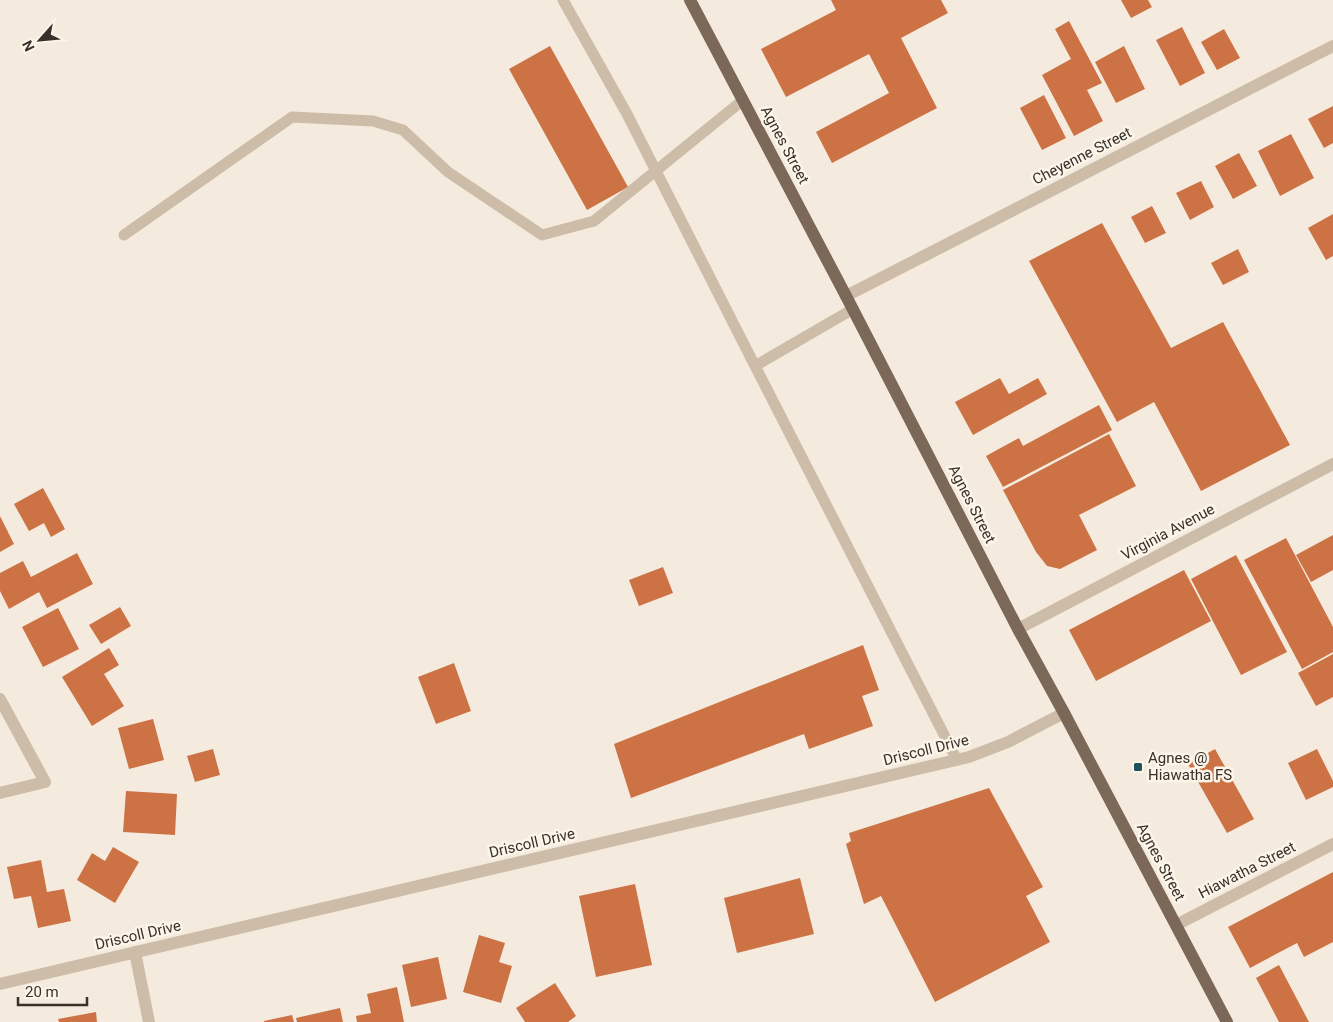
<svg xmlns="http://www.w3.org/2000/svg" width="1333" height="1022" font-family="Roboto,sans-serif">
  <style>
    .building { fill: #cc7244 }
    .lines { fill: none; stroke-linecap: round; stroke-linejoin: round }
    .service { stroke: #cdbda8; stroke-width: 11 }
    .minor { stroke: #cdbda8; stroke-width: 12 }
    .primary { stroke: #7c6859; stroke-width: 12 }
    .poi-dot { fill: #1c535d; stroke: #fbf5ea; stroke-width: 2 }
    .labels { text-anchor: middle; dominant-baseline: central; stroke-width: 5; stroke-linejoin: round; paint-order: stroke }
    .street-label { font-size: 15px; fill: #393029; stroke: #fbf5ea }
    .poi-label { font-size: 15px; fill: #393029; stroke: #fbf5ea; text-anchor: start }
  </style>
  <rect width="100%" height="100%" fill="#f4ebde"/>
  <path class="building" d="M831,0H941L948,13L901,38L937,108L832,163L816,132L889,93L869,54L786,97L761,49L836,10Z
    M1121,0H1148L1152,7L1131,18Z
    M1069,21L1102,83L1087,90L1103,121L1074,136L1042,75L1071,59L1055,29Z
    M1182,27L1205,73L1180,86L1156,40Z
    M1224,29L1240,58L1217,70L1201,42Z
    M550,46L628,187L587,210L509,69Z
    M1124,46L1145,89L1116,103L1095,62Z
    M1044,95L1066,138L1042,150L1020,108Z
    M1333,106V143L1324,148L1308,119Z
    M1291,134L1314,178L1280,196L1258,151Z
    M1239,153L1257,186L1233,199L1215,166Z
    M1201,181L1214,207L1190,220L1176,193Z
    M1152,206L1166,233L1145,243L1131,217Z
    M1333,214V256L1326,260L1308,228Z
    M1102,223L1171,348L1223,322L1290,445L1201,491L1154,402L1117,422L1029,261Z
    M1238,249L1249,272L1223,285L1211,263Z
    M1000,378L1009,394L1038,378L1047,394L973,435L955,402Z
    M1099,405L1112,430L1003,487L986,456L1019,438L1023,446Z
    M1109,434L1136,486L1079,515L1097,550L1060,569L1047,566L1036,552L1003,490Z
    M43,488L65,529L51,537L44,523L29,531L14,504Z
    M0,516L14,544L0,552Z
    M1333,535V570L1311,582L1296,555Z
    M1286,538L1333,627V652L1302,669L1244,560Z
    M77,553L93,584L47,608L39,592L9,609L0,591V573L23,561L31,577Z
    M1236,555L1287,652L1241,675L1191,579Z
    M663,567L673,593L639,606L629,580Z
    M1184,570L1211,621L1096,681L1069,630Z
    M120,607L131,626L101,644L89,625Z
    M58,608L79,649L43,667L22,627Z
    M863,645L879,690L862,696L873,726L809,749L804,734L631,798L614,744Z
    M109,648L119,665L104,674L124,706L92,726L62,677Z
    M1333,654V697L1316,706L1298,673Z
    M454,663L471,711L436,724L418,677Z
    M153,719L164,760L129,769L118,728Z
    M213,749L220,775L195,782L187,756Z
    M1215,749L1254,819L1227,833L1188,764Z
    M1317,749L1333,781V787L1306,800L1288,763Z
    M989,788L1043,887L1026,896L1050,942L935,1002L881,896L864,904L846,844L851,841L849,833Z
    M126,791L177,794L175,835L123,832Z
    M113,847L139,862L115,903L77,880L92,853L105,861Z
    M41,860L47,892L64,889L71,921L38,928L31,896L14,899L7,867Z
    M1333,872V942L1304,957L1297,943L1250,968L1228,927Z
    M800,878L814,934L737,953L724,898Z
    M635,884L652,965L596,977L579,896Z
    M479,935L505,943L499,962L512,966L501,1003L463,992Z
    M438,957L447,999L411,1007L402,965Z
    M1279,965L1309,1022H1279L1256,978Z
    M555,983L576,1016L568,1022H525L516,1008Z
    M397,987L404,1022H357L356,1016L371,1013L367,994Z
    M340,1008L343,1022H297L296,1018Z
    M96,1012L97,1022H59L58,1019Z
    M292,1015L294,1022H264V1021Z"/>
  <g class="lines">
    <path class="service" d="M563,0L627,114L755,366
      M124,235L292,117L373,121L403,130L448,172L542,235L594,221L743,100
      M853,309L755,366L957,760"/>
    <path class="minor" d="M846,296L1333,46
      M1018,629L1333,464
      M0,699L45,782L0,793
      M1176,925L1333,844
      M135,952L149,1022
      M0,984L969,757L1008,742L1064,713"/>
    <path class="primary" d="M690,0L846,296L1018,629L1064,713L1227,1022"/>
  </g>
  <rect class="poi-dot" x="1133" y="762" width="10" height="10" rx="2.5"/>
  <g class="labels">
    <g class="street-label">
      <text transform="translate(785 145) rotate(62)">Agnes Street</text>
      <text transform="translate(1082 156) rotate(-27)">Cheyenne Street</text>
      <text transform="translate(972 504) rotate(63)">Agnes Street</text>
      <text transform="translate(1168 532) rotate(-28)">Virginia Avenue</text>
      <text transform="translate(926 750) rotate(-14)">Driscoll Drive</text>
      <text transform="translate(532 843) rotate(-13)">Driscoll Drive</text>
      <text transform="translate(1161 862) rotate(62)">Agnes Street</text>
      <text transform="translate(1247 870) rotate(-27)">Hiawatha Street</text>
      <text transform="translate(138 935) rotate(-13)">Driscoll Drive</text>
    </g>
    <g class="poi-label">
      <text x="1148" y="758">Agnes @<tspan x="1148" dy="17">Hiawatha FS</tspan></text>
    </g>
  </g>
  <g transform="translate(40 40) rotate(243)" stroke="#fbf5ea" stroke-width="4" paint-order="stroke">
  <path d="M0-4L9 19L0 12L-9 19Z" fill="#393029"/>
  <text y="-8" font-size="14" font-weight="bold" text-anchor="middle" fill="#393029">N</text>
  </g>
  <path d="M18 997v8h69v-8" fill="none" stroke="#393029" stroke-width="2.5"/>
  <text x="25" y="997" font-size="15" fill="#393029" stroke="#fbf5ea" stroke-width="4" paint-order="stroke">20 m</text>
</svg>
